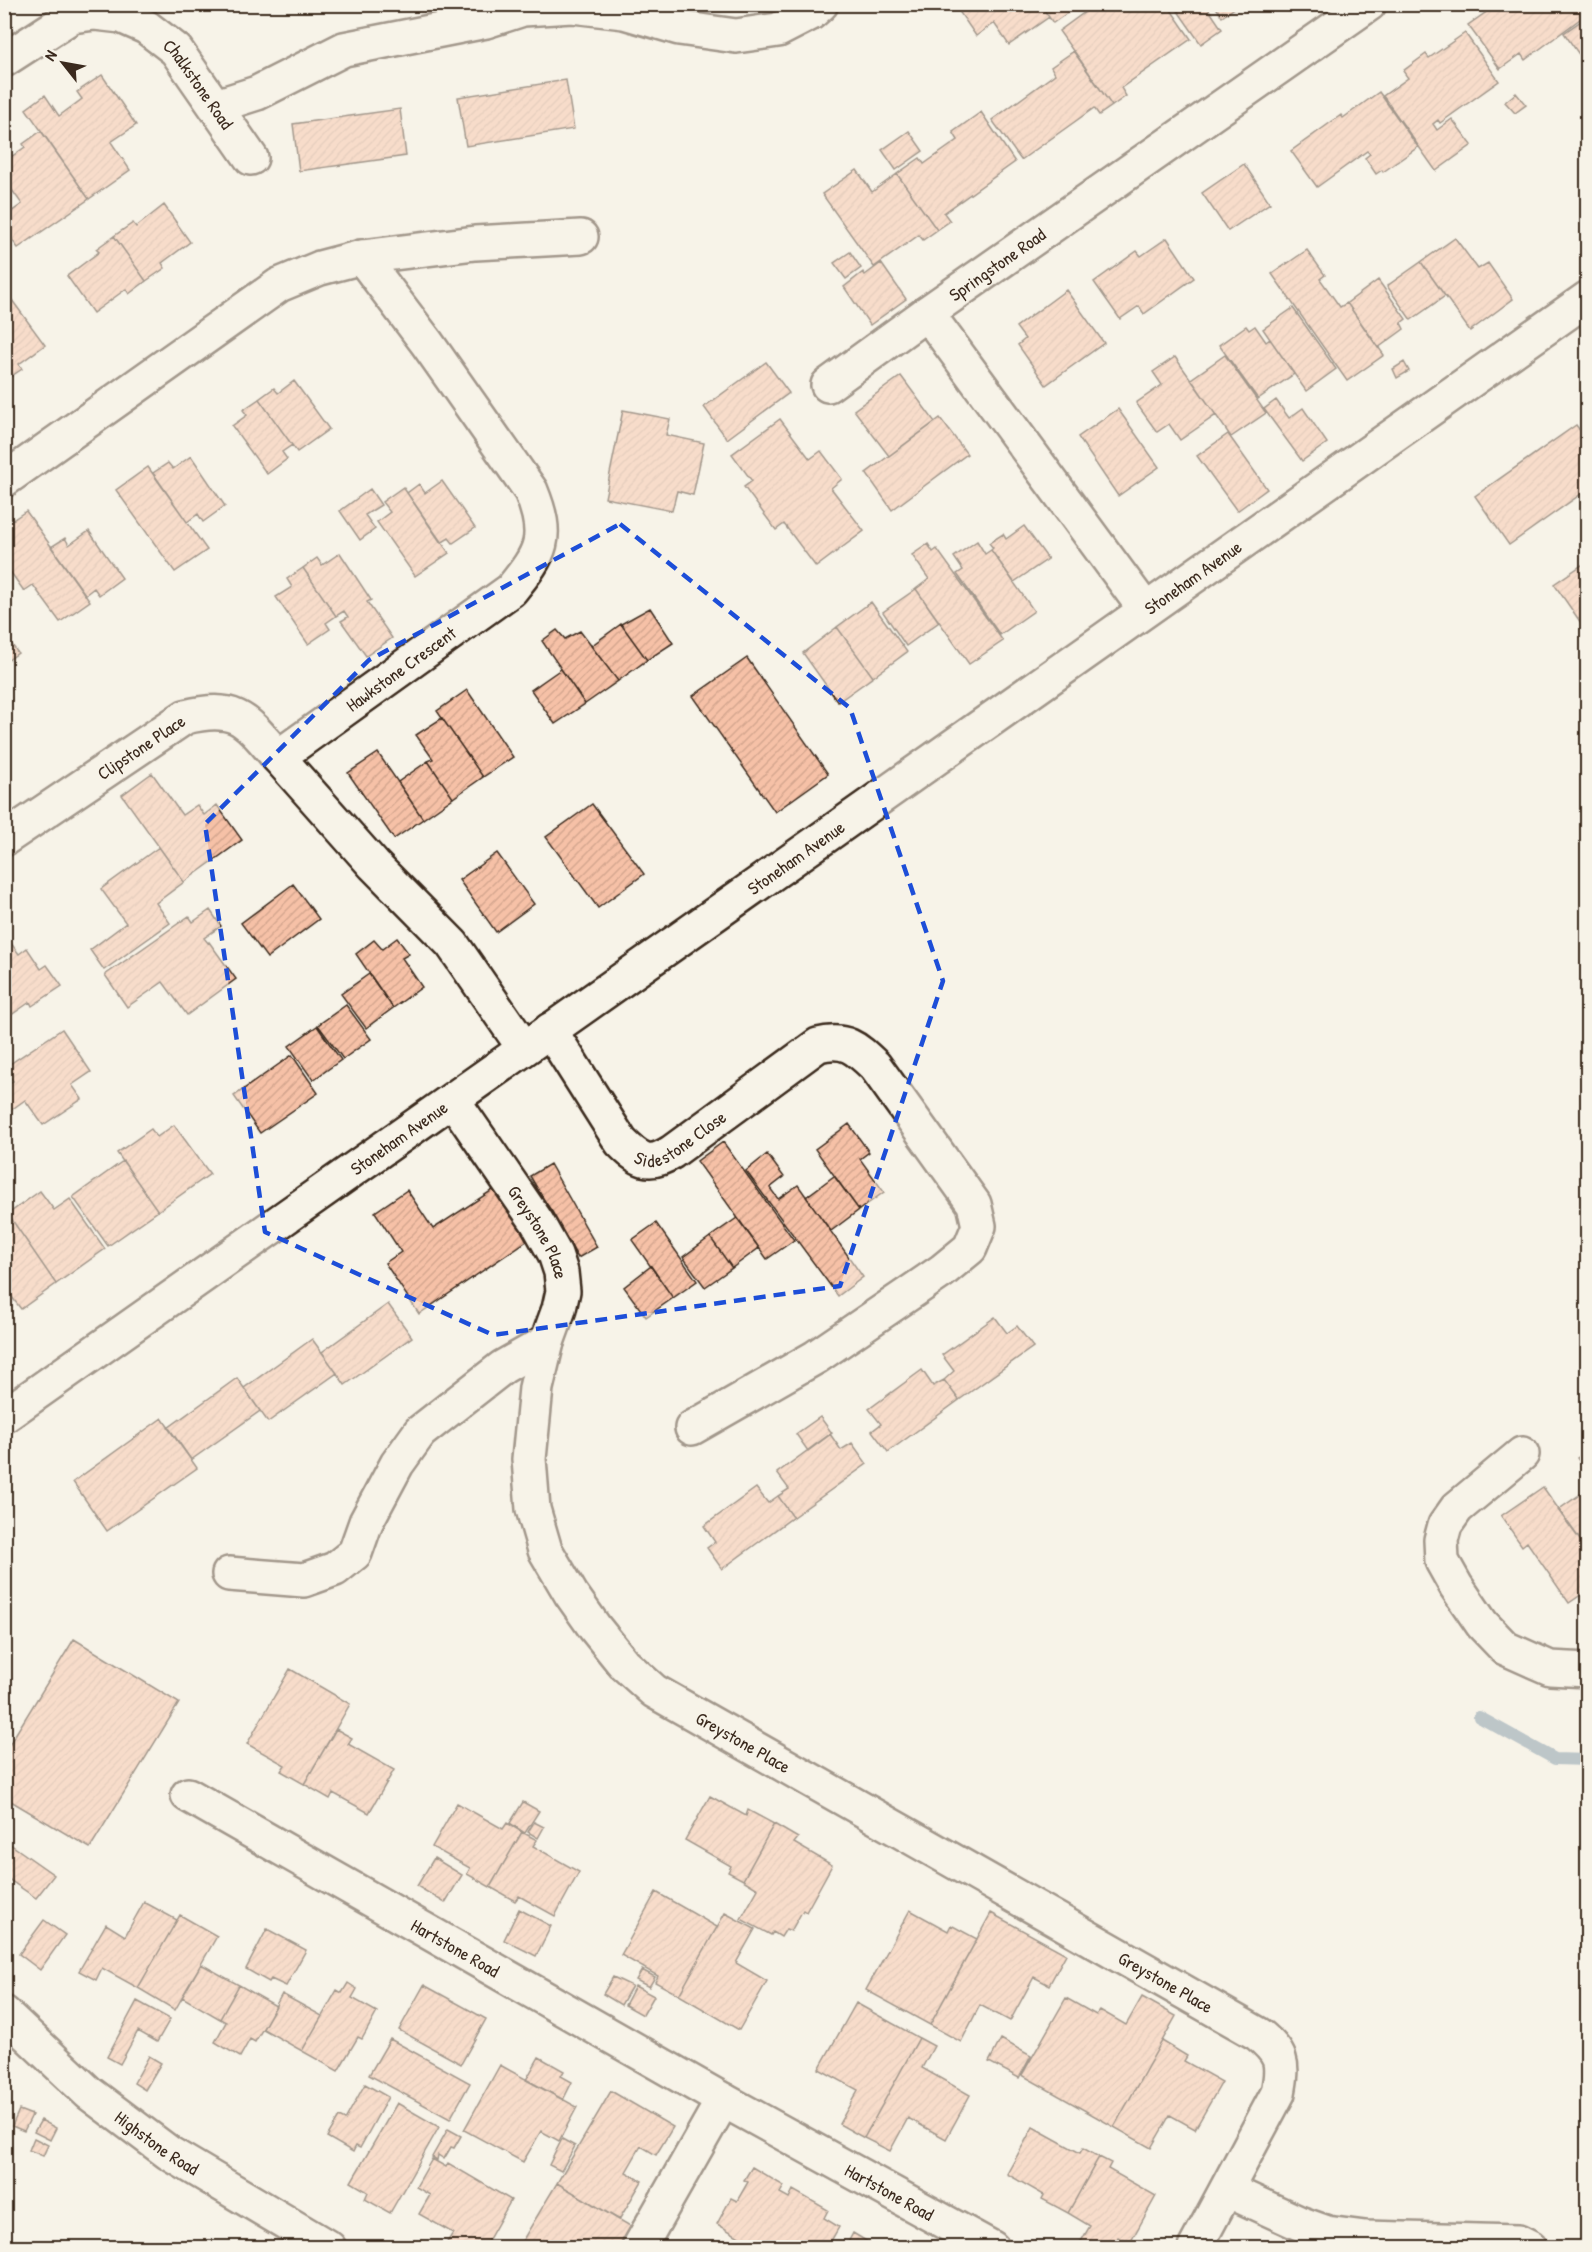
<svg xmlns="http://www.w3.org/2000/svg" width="1592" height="2252" font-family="'Patrick Hand',sans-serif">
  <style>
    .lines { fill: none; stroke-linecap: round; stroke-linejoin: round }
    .stream { stroke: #7490a3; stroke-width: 12 }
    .building { fill: url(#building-hatch); stroke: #3b2a1e; stroke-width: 1.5 }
    .minor-casing { stroke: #3b2a1e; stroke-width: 38 }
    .minor { stroke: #f7f3e8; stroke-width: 33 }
    .marked { fill: none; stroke: #1d4ed8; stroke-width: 4.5; stroke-dasharray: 12 8; stroke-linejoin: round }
    .labels { text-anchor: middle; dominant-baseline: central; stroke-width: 6; stroke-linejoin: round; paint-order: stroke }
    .street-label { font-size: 18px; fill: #3b2a1e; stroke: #f7f3e8 }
  </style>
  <defs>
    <pattern id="building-hatch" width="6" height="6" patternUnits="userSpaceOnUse" patternTransform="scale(1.5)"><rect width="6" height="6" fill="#f6c1a7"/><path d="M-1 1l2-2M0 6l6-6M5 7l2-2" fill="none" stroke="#d4a68f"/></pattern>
  </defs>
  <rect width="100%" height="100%" fill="#f7f3e8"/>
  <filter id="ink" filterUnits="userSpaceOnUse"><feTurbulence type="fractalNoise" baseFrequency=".0167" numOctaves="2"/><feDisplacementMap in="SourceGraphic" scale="12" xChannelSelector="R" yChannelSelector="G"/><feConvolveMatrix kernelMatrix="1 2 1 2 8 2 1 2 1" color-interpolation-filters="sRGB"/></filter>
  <g filter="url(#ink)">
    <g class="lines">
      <path class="stream" d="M1479,1717L1555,1759L1588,1760"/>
    </g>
    <path class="building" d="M954,4H1040L1049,17L1009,45L994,23L976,36Z
      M1040,4H1080L1053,23Z
      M1096,4H1167L1191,39L1121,88L1126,96L1112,106L1059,31Z
      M1173,4H1205L1222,29L1201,44Z
      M1214,4H1240L1222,17Z
      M1498,4H1583L1588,13L1525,60L1521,54L1500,69L1468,25Z
      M1588,16V61L1585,63L1564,33Z
      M1465,33L1499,81L1440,123L1438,120L1433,124L1437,130L1452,119L1472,145L1436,171L1383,96L1408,78L1403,71L1426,54L1429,58Z
      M1074,51L1112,106L1099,115L1094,108L1021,160L992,120L1055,74L1051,67Z
      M102,75L136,125L111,142L130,170L89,199L26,109L45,95L59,116L82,99L77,92Z
      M566,80L574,129L466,146L458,97Z
      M1379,92L1418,147L1383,172L1382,170L1376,174L1365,158L1370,154L1367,151L1317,187L1291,151L1341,115L1343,118Z
      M1516,93L1526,105L1515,113L1505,102Z
      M400,109L406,156L299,171L293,124Z
      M981,112L1015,162L944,213L950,221L937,230L897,174L920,158L924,164L958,140L953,132Z
      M1588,128V144L1580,134Z
      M41,131L89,199L18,248L4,229V217L22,204L4,179V162L25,147L23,144Z
      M909,131L923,151L896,170L882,150Z
      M1244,164L1270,203L1228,231L1202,193Z
      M857,170L872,192L897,174L937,230L923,240L919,235L874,267L822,194Z
      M164,205L190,242L162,263L165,268L146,281L114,236L133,223L136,227Z
      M114,236L146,281L129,294L126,289L93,313L67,276L99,252L96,249Z
      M1167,238L1194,278L1144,314L1139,306L1120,319L1094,282L1137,251L1141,256Z
      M1455,238L1478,269L1488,263L1513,299L1470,331L1421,262Z
      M1307,250L1325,275L1320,279L1340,307L1347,303L1384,355L1347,381L1272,274Z
      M850,252L861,268L846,279L834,263Z
      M1421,262L1445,296L1411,320L1387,286Z
      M881,263L906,299L870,325L844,287L863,272L865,275Z
      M1378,280L1406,319L1401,323L1404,329L1378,348L1347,303Z
      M1066,290L1104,343L1046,385L1018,345L1025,339L1016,327Z
      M9,296L45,345L19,364L22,369L4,381V299Z
      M1293,308L1336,369L1306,391L1263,329Z
      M1246,326L1249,330L1255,326L1266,342L1270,339L1294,374L1258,399L1219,345Z
      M1225,355L1266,413L1231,437L1191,379Z
      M1175,357L1216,415L1180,440L1169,424L1157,432L1136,403L1162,385L1153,372Z
      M766,362L789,393L727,439L704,407Z
      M1404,362L1409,371L1397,378L1393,369Z
      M901,376L935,422L889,456L854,410Z
      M294,381L329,429L297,452L259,399L274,388L278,393Z
      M259,399L292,445L282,452L287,459L267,474L232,426L247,415L243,410Z
      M1276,400L1289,418L1303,408L1327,443L1302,461L1264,409Z
      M1118,409L1159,467L1118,496L1078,437Z
      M623,410L670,419L666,435L704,443L693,495L677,491L672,511L605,498Z
      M940,418L967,454L892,510L866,473Z
      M780,419L810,459L821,451L842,479L831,488L864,531L816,567L784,524L776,530L744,487L752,481L732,454Z
      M1576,425L1588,441V489L1509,545L1475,496Z
      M1228,434L1267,489L1237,511L1197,456Z
      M191,456L225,506L203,522L198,514L187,522L153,473L168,463L173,469Z
      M148,467L207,550L175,572L116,490Z
      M442,481L475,528L453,543L449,538L441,543L407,493L419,484L425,493Z
      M403,487L449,553L415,576L377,522L390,512L382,502Z
      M370,489L381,505L365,515L375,529L360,540L340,511Z
      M26,511L90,601L60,622L33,585L24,591L4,563V556L7,554L4,551V526Z
      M1024,526L1048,559L1014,582L991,550L993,548L989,543L1003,534L1006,539Z
      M89,531L122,578L99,595L94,588L85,595L51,547L65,538L69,545Z
      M977,541L985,554L991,550L1034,611L1000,635L957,574L963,570L954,557Z
      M928,544L933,552L937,549L1003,641L969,664L916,589L929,579L912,555Z
      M340,553L371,600L367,602L392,638L366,656L341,621L348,617L344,611L336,616L303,568L317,558L322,565Z
      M1588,561V633L1554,584Z
      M303,568L336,616L326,623L330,629L308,644L276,597L292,587L287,579Z
      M916,589L939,622L906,646L883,612Z
      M871,602L907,652L873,677L837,627Z
      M650,608L673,643L647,660L621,624Z
      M621,624L647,660L618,681L591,646Z
      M837,627L873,677L838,702L803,653Z
      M557,630L565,639L580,631L618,681L585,704L542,641Z
      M4,634L18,653L4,663Z
      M747,658L828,774L775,812L693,696Z
      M561,669L585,704L555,724L531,690Z
      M467,690L513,757L483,777L437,711Z
      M442,718L483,777L453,798L428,761L433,759L416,735Z
      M378,753L423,819L394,839L348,773Z
      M428,761L453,798L423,819L398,782Z
      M152,773L182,815L197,805L204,815L217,805L242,840L184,882L122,795Z
      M592,804L644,874L598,908L546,837Z
      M159,847L184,882L156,903L170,923L104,970L90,950L126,923L101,889Z
      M497,853L534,904L496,932L459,880Z
      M293,884L319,919L267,958L241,923Z
      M210,910L221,926L204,938L208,943L209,942L236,979L187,1015L163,982L127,1007L105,975L189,916L193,922Z
      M7,938L19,954L27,948L41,969L47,965L62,986L32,1006L30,1002L4,1020V940Z
      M397,938L409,954L402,958L422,987L393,1008L356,954L374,940L382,949Z
      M369,974L393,1008L366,1028L341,994Z
      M346,1005L371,1039L343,1059L318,1025Z
      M317,1026L341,1060L313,1080L289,1046Z
      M62,1029L91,1072L72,1085L82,1099L43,1125L25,1100L11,1110L4,1100V1086L13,1081L4,1068Z
      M292,1055L318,1093L260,1133L234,1096Z
      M849,1124L869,1152L860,1159L884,1192L859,1210L815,1149Z
      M174,1125L210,1174L158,1211L117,1153L151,1129L157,1137Z
      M723,1142L794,1240L767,1259L697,1161Z
      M767,1154L784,1177L770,1188L778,1199L798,1185L863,1277L838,1296L746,1171Z
      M123,1161L158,1211L108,1246L73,1197Z
      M550,1164L597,1247L578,1258L530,1176Z
      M834,1176L859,1210L831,1231L806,1197Z
      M497,1187L531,1238L419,1314L385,1263L401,1252L375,1212L407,1190L433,1229Z
      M40,1191L54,1210L70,1199L105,1249L56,1284L8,1214Z
      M8,1214L56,1284L21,1309L4,1287V1217Z
      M737,1218L759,1248L732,1268L710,1237Z
      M656,1223L697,1281L673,1298L632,1240Z
      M710,1237L732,1268L705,1287L683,1257Z
      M651,1266L673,1298L646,1317L624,1287Z
      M388,1304L412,1337L345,1385L322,1352Z
      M995,1317L1007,1333L1017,1326L1033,1347L959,1400L944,1380L954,1371L942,1355Z
      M312,1339L337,1373L268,1422L244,1388Z
      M922,1370L933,1386L944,1380L959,1400L888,1452L872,1431L881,1424L869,1409Z
      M237,1378L260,1411L191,1460L168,1428Z
      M820,1417L832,1433L808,1451L796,1434Z
      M162,1418L197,1468L107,1531L73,1482Z
      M830,1434L841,1450L852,1443L867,1464L793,1517L778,1496L789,1489L777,1473Z
      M1588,1451V1474L1577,1458Z
      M1543,1487L1588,1551V1590L1569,1603L1527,1542L1522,1546L1501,1516Z
      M756,1488L768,1503L778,1496L793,1517L722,1569L707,1548L715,1542L704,1526Z
      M1588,1489V1551L1558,1510Z
      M74,1639L179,1703L90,1848L4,1797V1753Z
      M290,1669L350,1704L304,1784L281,1771L285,1765L247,1744Z
      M336,1729L352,1738L348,1744L394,1770L369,1813L333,1793L330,1799L304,1784Z
      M710,1796L746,1816L748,1810L774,1824L743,1880L728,1872L731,1866L685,1840Z
      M523,1802L539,1811L525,1833L510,1823Z
      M457,1803L503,1829L507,1823L522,1832L490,1887L467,1874L470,1868L432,1847Z
      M534,1822L544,1827L538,1838L528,1832Z
      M774,1824L798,1838L794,1843L832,1865L806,1912L803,1910L791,1931L786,1929L781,1937L773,1932L771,1935L741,1919L758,1889L743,1880Z
      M522,1832L537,1840L533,1846L579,1872L555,1916L519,1896L515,1901L490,1887Z
      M10,1844L54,1875L36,1898L4,1876V1852Z
      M434,1858L462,1875L445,1903L417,1886Z
      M656,1892L717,1927L679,1995L655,1982L658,1976L621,1955Z
      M144,1902L177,1920L138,1988L102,1968L96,1980L79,1971L106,1924L125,1936Z
      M519,1909L551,1926L536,1956L504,1940Z
      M910,1910L948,1931L951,1925L977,1939L930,2025L866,1990Z
      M725,1913L755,1929L736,1963L767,1981L739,2030L679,1995Z
      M991,1913L1066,1954L1049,1985L1034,1977L1010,2021L980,2005L961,2042L930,2025Z
      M180,1915L217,1936L175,2010L138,1988Z
      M44,1920L65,1935L40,1970L19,1954Z
      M267,1929L306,1950L286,1986L271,1979L269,1982L246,1969Z
      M201,1964L239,1985L220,2019L182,1997Z
      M642,1970L655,1977L649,1987L636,1980Z
      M613,1977L632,1986L621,2005L603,1994Z
      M348,1983L357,1989L352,1998L377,2012L362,2039L358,2037L338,2071L302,2051L337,1990L342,1993Z
      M239,1985L276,2006L255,2042L250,2039L240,2057L215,2042L226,2022L220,2019Z
      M424,1985L486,2019L461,2064L399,2030Z
      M635,1986L654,1996L643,2015L625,2005Z
      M282,1994L322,2016L302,2051L263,2029Z
      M1142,1997L1176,2016L1114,2127L1022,2075L1066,1998L1096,2015L1100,2010L1126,2025Z
      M137,2001L170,2019L157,2042L138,2031L120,2064L107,2057Z
      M856,2003L919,2038L864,2138L839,2124L858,2090L819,2069Z
      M919,2038L934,2046L922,2068L970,2095L946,2139L908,2118L890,2151L864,2138Z
      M390,2039L470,2083L450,2119L369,2075Z
      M1001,2039L1031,2056L1019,2078L989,2062Z
      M1162,2041L1187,2056L1184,2061L1222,2082L1195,2129L1170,2115L1151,2148L1114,2127Z
      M149,2056L161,2063L145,2090L134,2083Z
      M539,2057L564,2071L561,2076L572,2082L563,2100L526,2080Z
      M500,2065L577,2107L559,2141L541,2131L523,2162L464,2130Z
      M365,2084L388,2097L360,2148L356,2146L353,2152L327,2137L339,2117L345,2120Z
      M611,2091L673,2127L656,2155L641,2146L626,2172L642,2181L619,2220L557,2183Z
      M397,2103L439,2127L390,2213L365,2199L368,2192L351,2182Z
      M19,2110L32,2115L24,2131L12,2126Z
      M41,2120L56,2128L50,2140L34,2132Z
      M1033,2127L1080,2153L1083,2148L1099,2157L1068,2213L1042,2199L1044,2195L1007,2174Z
      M448,2129L461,2136L454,2148L451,2147L444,2159L438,2155L437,2160L432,2157Z
      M34,2138L48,2145L43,2156L29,2150Z
      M562,2139L575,2146L561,2171L549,2165Z
      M1099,2157L1111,2163L1108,2169L1156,2196L1130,2243L1118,2237L1112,2248H1077L1090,2226L1068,2213Z
      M432,2159L446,2167L448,2163L511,2200L484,2248H452L446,2244L453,2233L419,2214L430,2195L416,2187Z
      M752,2167L784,2186L780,2193L789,2198L793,2190L828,2210L824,2218L839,2227L827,2248H758L717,2224L731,2198L737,2201L748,2182L744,2180Z
      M557,2183L632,2227L620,2248H587L575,2240L571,2248H518Z
      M853,2233L878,2248H845Z"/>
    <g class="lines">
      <g class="minor-casing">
        <g id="minor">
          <path id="s1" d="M4,60L72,16L95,13L121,16L146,27L176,50L251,158"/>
          <path d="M216,106L257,93L344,49L486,21L523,9L572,6L624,12L679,28L736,36L778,30L811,13L821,4"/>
          <path d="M362,257L427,343L531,491C550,538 542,552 511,590L278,757L374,865L452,944L524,1048"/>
          <path d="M828,385L927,313"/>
          <path d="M4,480L279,285L320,268L362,257L475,243L581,237"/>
          <path id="s2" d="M1145,609L927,313L1369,4"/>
          <path id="s3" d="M4,839L185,717C237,704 246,720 278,757"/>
          <path id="s4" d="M550,1030L621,1142C639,1160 649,1167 672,1152L818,1045C846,1038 856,1048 875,1066L974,1204L979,1226L970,1248L942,1271L816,1357L692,1428"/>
          <path id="s5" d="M453,1100L537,1222L555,1254L561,1272L563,1291L559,1309L547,1342L536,1388L529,1459L533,1509L545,1550L571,1594L595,1628L624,1664L654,1691L1258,2034C1282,2054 1284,2062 1278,2093L1195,2248"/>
          <path id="s6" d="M4,1416L1588,298"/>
          <path d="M1522,1454L1457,1508L1445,1525L1441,1540L1442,1561L1456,1586L1482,1624L1505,1648L1550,1668L1588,1670"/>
          <path d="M229,1574L304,1580L335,1569L355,1553L366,1522L397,1464L420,1432L503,1367L547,1342"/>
          <path id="s7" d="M188,1795L723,2100L992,2248"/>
          <path id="s8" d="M4,2013L89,2093L169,2153L329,2248"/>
          <path d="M1227,2190L1299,2223L1327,2233L1365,2238L1518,2242L1530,2248"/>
          <path d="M639,2248L723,2100"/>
        </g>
      </g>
      <use href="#minor" class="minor"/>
    </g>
  </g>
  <path d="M0 0H1592V2252H0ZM620,524L850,708L943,981L840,1286L493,1335L265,1232L205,824L369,660Z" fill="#f7f3e8" fill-opacity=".55" fill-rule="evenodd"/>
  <path class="marked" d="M620,524L850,708L943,981L840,1286L493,1335L265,1232L205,824L369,660Z"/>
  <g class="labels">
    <g class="street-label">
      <text stroke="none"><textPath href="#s1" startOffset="236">Chalkstone Road</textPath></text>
      <text stroke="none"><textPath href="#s2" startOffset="453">Springstone Road</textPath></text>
      <text stroke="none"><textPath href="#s6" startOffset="1455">Stoneham Avenue</textPath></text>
      <text transform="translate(401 669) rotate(-36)">Hawkstone Crescent</text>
      <text stroke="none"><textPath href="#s3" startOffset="165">Clipstone Place</textPath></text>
      <text stroke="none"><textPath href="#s6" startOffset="969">Stoneham Avenue</textPath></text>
      <text stroke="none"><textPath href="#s4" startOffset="204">Sidestone Close</textPath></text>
      <text stroke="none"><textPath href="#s6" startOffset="483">Stoneham Avenue</textPath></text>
      <text stroke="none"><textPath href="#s5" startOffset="158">Greystone Place</textPath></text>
      <text stroke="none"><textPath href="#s5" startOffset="770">Greystone Place</textPath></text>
      <text stroke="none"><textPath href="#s7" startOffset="308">Hartstone Road</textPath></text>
      <text stroke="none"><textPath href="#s5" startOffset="1256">Greystone Place</textPath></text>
      <text stroke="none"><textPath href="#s8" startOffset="201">Highstone Road</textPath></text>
      <text stroke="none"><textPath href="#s7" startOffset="806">Hartstone Road</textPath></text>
    </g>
  </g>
  <rect width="1592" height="2252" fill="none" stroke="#f7f3e8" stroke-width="24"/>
  <rect x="12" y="12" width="1568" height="2228" fill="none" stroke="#3b2a1e" stroke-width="2" filter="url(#ink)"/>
  <g transform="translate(63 63) rotate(301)" stroke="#f7f3e8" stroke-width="4.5" paint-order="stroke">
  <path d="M0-4.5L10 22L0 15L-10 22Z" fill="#3b2a1e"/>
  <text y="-9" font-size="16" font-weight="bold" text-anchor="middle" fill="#3b2a1e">N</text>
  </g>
</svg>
